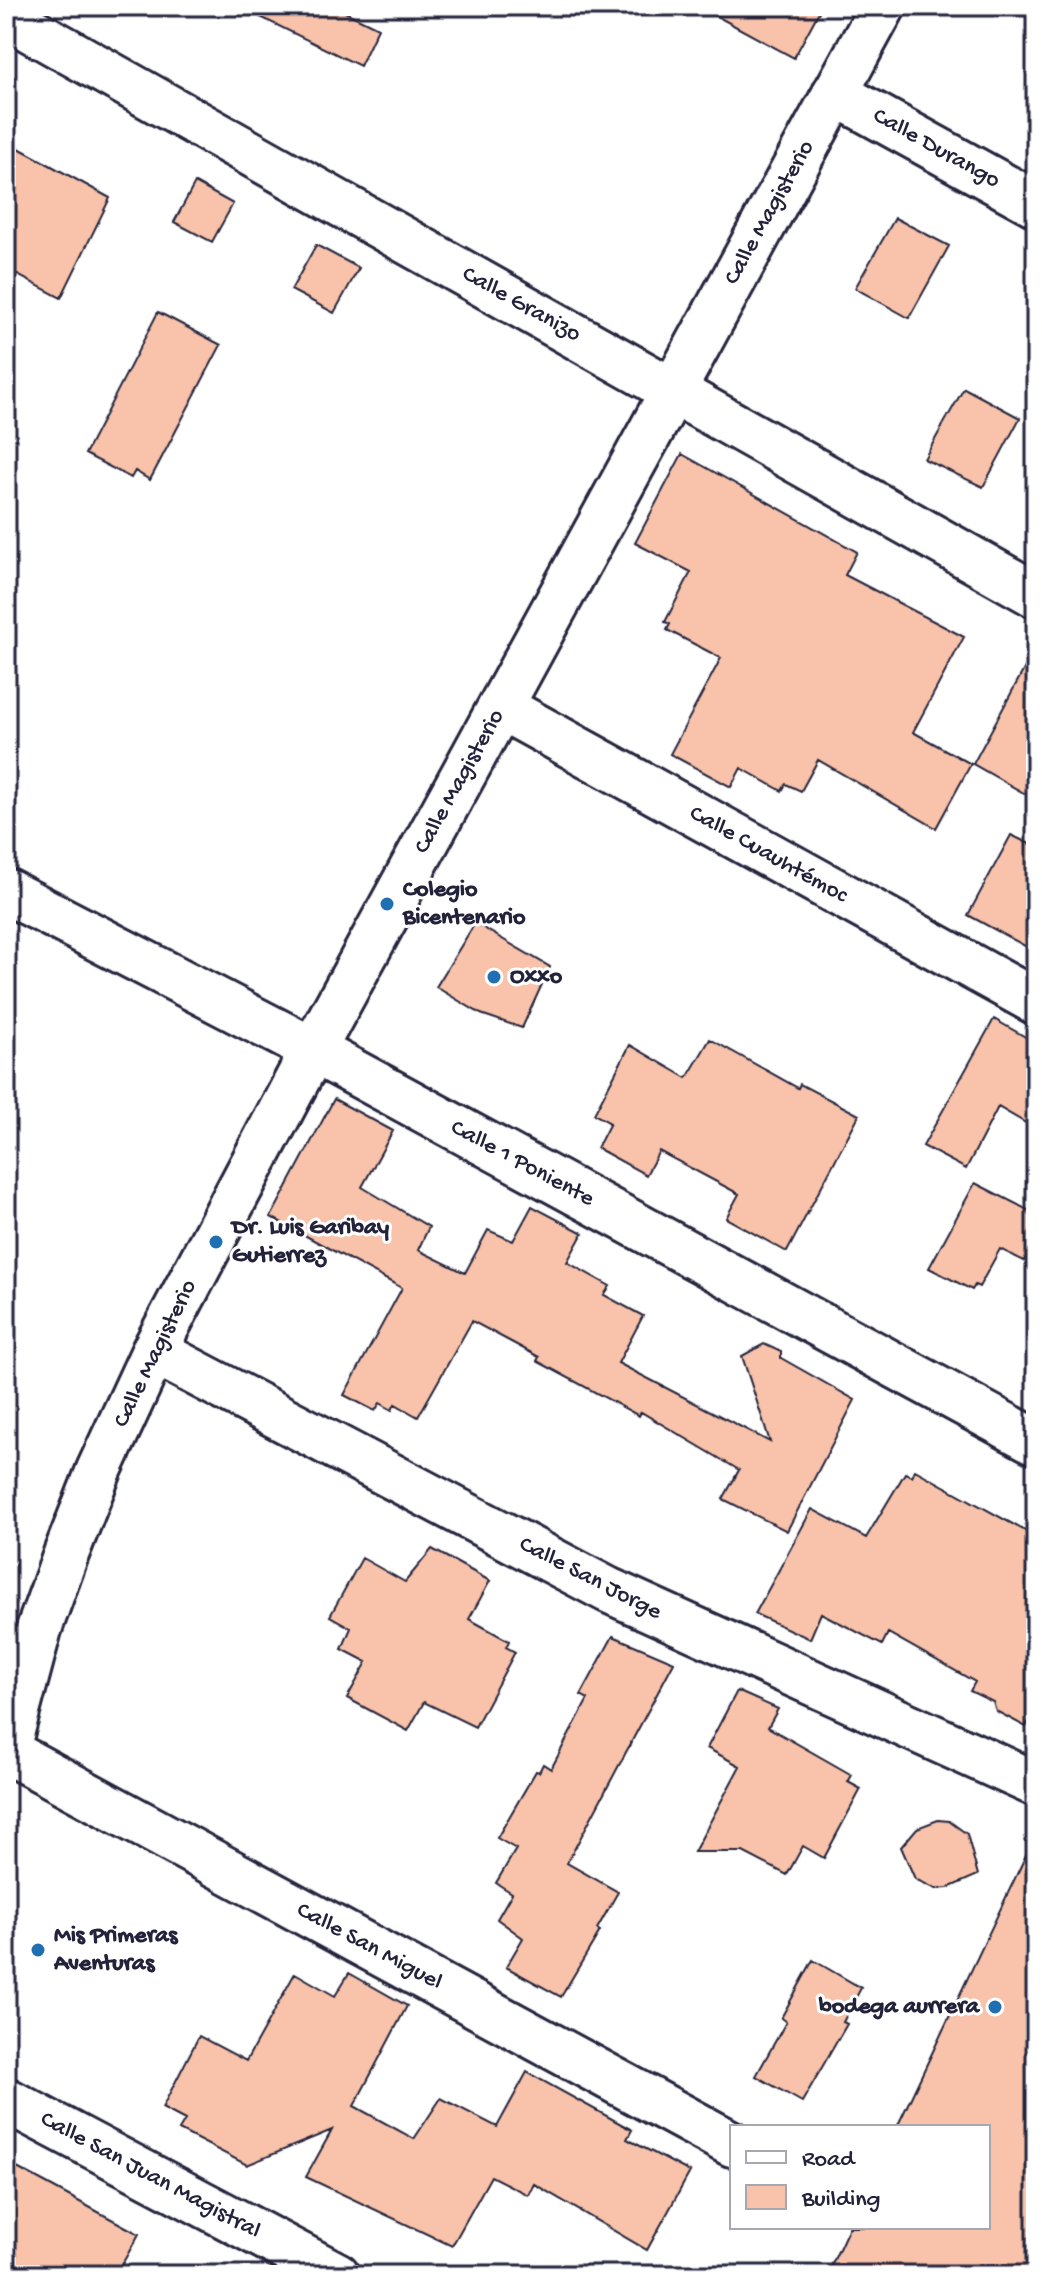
<svg xmlns="http://www.w3.org/2000/svg" width="1042" height="2281" font-family="'Gochi Hand',sans-serif">
  <style>
    .building { fill: #f8c3aa; stroke: #22223b; stroke-width: 2 }
    .lines { fill: none; stroke-linecap: round; stroke-linejoin: round }
    .minor-casing { stroke: #22223b; stroke-width: 50 }
    .major-casing { stroke: #22223b; stroke-width: 50 }
    .minor { stroke: #fff; stroke-width: 44 }
    .major { stroke: #fff; stroke-width: 44 }
    .poi-dot { fill: #1f6fb2; stroke: #fff; stroke-width: 3 }
    .labels { text-anchor: middle; dominant-baseline: central; stroke-width: 6; stroke-linejoin: round; paint-order: stroke }
    .street-label { font-size: 24px; fill: #22223b; stroke: #fff }
    .poi-label { font-size: 24px; font-weight: bold; fill: #22223b; stroke: #fff; text-anchor: start }
  </style>
  <rect width="100%" height="100%" fill="#fff"/>
  <filter id="ink" filterUnits="userSpaceOnUse"><feTurbulence type="fractalNoise" baseFrequency=".0125" numOctaves="2"/><feDisplacementMap in="SourceGraphic" scale="16" xChannelSelector="R" yChannelSelector="G"/><feConvolveMatrix kernelMatrix="1 2 1 2 8 2 1 2 1" color-interpolation-filters="sRGB"/></filter>
  <g filter="url(#ink)">
    <path class="building" d="M238,6H333L378,28L360,66Z
      M698,6H822L794,58Z
      M6,141L110,198L61,298L6,269Z
      M195,183L233,204L212,242L174,222Z
      M895,218L949,246L909,318L855,288Z
      M316,245L359,268L334,313L291,290Z
      M158,312L221,345L150,480L135,471L131,478L85,454Z
      M964,388L1020,418L983,487L924,459Z
      M682,454L857,552L845,575L964,637L913,732L971,764L936,828L818,760L801,791L786,784L782,791L741,768L731,787L670,754L721,658L667,630L670,624L665,622L691,572L635,543Z
      M1036,647V800L973,764Z
      M1011,835L1036,847V952L968,915Z
      M475,923L550,967L522,1028L481,1014L436,987Z
      M994,1019L1036,1043V1129L998,1107L966,1169L923,1146Z
      M710,1039L798,1088L800,1084L859,1115L787,1252L726,1218L739,1194L659,1151L646,1175L597,1148L610,1123L594,1114L630,1045L687,1078Z
      M334,1099L393,1131L362,1187L429,1227L418,1250L465,1273L488,1230L513,1241L532,1206L583,1233L567,1262L610,1286L604,1295L643,1316L618,1363L770,1442L742,1356L764,1344L781,1352V1358L855,1400L787,1531L723,1499L739,1470L641,1412L639,1416L537,1361L539,1357L472,1321L418,1417L395,1404L392,1410L380,1403L375,1411L344,1395L402,1288L271,1217Z
      M975,1183L1036,1214V1237L1024,1261L1000,1249L979,1287L975,1285L972,1290L929,1268Z
      M915,1470L1036,1537V1707L1026,1727L996,1711L993,1702L970,1691L975,1682L888,1633L882,1645L821,1613L810,1639L755,1614L812,1509L866,1538L905,1473L912,1476Z
      M432,1549L490,1581L469,1619L509,1641L506,1647L515,1652L475,1727L424,1702L408,1731L347,1698L367,1662L342,1649L351,1628L330,1616L362,1558L405,1582Z
      M613,1636L674,1662L567,1863L618,1892L597,1929L600,1931L561,1997L506,1967L523,1938L497,1919L512,1893L496,1883L516,1849L497,1838L536,1771L539,1772L543,1764L551,1769L588,1699L581,1695Z
      M737,1691L778,1709L768,1727L852,1775L848,1782L861,1789L824,1858L803,1846L787,1875L743,1852H694L740,1766L707,1748Z
      M938,1820L949,1821L967,1834L978,1875L948,1888L936,1889L915,1879L901,1847L917,1828Z
      M1036,1834V2275H827L849,2227H988V2127H897Z
      M813,1960L861,1988L843,2022L847,2024L802,2102L756,2076L786,2022L781,2018Z
      M295,1973L335,1996L349,1973L407,2006L354,2106L414,2139L441,2098L497,2127L527,2072L632,2130L627,2139L690,2172L647,2250L534,2184L528,2195L491,2176L452,2246L306,2177L332,2130L247,2165L179,2130L185,2120L162,2108L199,2036L246,2061Z
      M6,2162L139,2234L116,2275H6Z"/>
    <g class="lines">
      <g class="minor-casing">
        <path id="minor" d="M6,16L1036,595
          M835,93L1036,204
          M501,707L1036,1002
          M154,1351L608,1590L1036,1784
          M7,1751L732,2144
          M6,1753L39,1629L66,1554L99,1470L154,1351L313,1050L883,6
          M6,2100L337,2275"/>
      </g>
      <g class="major-casing">
        <path id="major" d="M6,891L313,1050L1036,1442"/>
      </g>
      <use href="#minor" class="minor"/>
      <use href="#major" class="major"/>
    </g>
  </g>
  <g class="poi-dot">
    <circle cx="387" cy="904" r="8"/>
    <circle cx="494" cy="977" r="8"/>
    <circle cx="216" cy="1242" r="8"/>
    <circle cx="38" cy="1950" r="8"/>
    <circle cx="995" cy="2007" r="8"/>
  </g>
  <g class="labels">
    <g class="street-label">
      <text transform="translate(936 149) rotate(29)">Calle Durango</text>
      <text transform="translate(770 213) rotate(-61)">Calle Magisterio</text>
      <text transform="translate(521 305) rotate(29)">Calle Granizo</text>
      <text transform="translate(460 782) rotate(-61)">Calle Magisterio</text>
      <text transform="translate(768 855) rotate(29)">Calle Cuauhtémoc</text>
      <text transform="translate(522 1164) rotate(28)">Calle 1 Poniente</text>
      <text transform="translate(156 1354) rotate(-64)">Calle Magisterio</text>
      <text transform="translate(590 1579) rotate(27)">Calle San Jorge</text>
      <text transform="translate(369 1947) rotate(28)">Calle San Miguel</text>
      <text transform="translate(150 2176) rotate(28)">Calle San Juan Magistral</text>
    </g>
    <g class="poi-label">
      <text x="403" y="890">Colegio<tspan x="403" dy="28">Bicentenario</tspan></text>
      <text x="510" y="977">Oxxo</text>
      <text x="232" y="1228">Dr. Luis Garibay<tspan x="232" dy="28">Gutierrez</tspan></text>
      <text x="54" y="1936">Mis Primeras<tspan x="54" dy="28">Aventuras</tspan></text>
      <text x="979" y="2007" text-anchor="end">bodega aurrera</text>
    </g>
  </g>
  <rect width="1042" height="2281" fill="none" stroke="#fff" stroke-width="32"/>
  <rect x="16" y="16" width="1010" height="2249" fill="none" stroke="#22223b" stroke-width="3" filter="url(#ink)"/>
  <rect x="730" y="2125" width="260" height="104" fill="#ffffff" stroke="#a7a7b1" stroke-width="2"/>
  <rect x="746" y="2151" width="40" height="12" fill="#ffffff" stroke="#a7a7b1" stroke-width="2"/>
  <text x="802" y="2165" font-size="24" fill="#22223b">Road</text>
  <rect x="746" y="2185" width="40" height="24" fill="#f8c3aa" stroke="#a7a7b1" stroke-width="2"/>
  <text x="802" y="2205" font-size="24" fill="#22223b">Building</text>
</svg>
